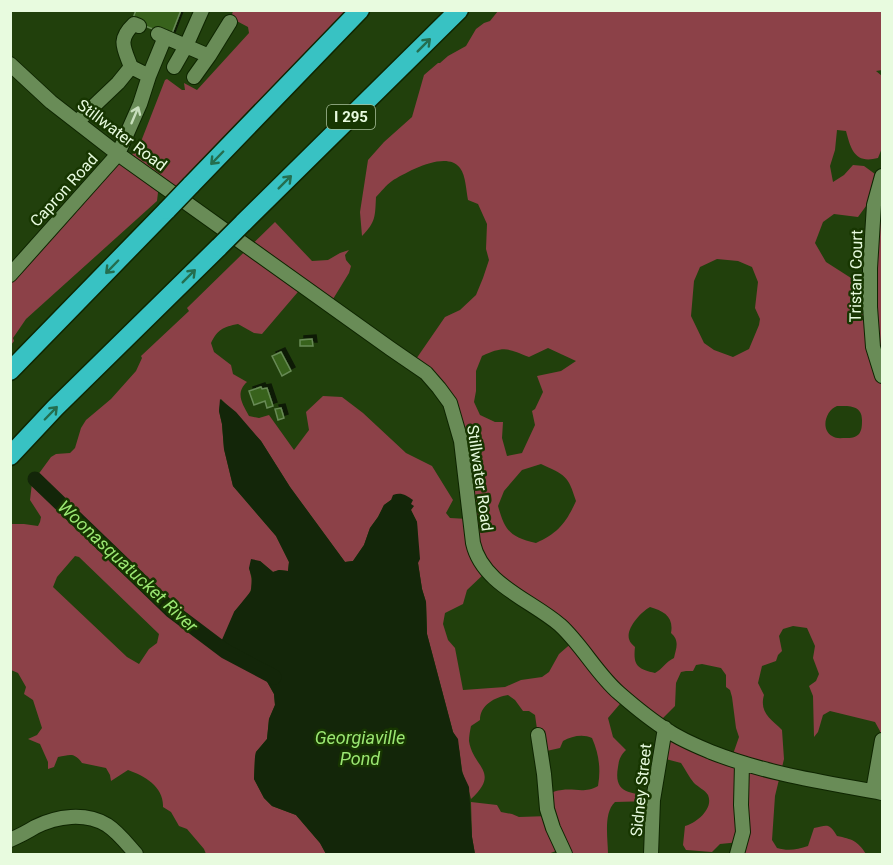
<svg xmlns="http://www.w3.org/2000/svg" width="893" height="865" font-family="Roboto,sans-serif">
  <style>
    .green { fill: #8c4148; fill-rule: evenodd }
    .water { fill: #132609 }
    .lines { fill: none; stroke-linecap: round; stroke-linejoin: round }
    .river { stroke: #132609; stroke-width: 15 }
    .building { fill: #37621c; stroke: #678a55; stroke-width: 1.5; filter: url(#shadow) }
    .minor-casing { stroke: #0e2500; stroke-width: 16 }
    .highway-casing { stroke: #0e2500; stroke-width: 21 }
    .minor { stroke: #698c57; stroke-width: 14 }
    .highway { stroke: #38c2c3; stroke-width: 18 }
    .highway-bridge-casing { stroke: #0e2500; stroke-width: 21; stroke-linecap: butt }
    .highway-bridge { stroke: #38c2c3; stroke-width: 18 }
    .oneway { stroke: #246e4f }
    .oneway2 { stroke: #c8dfbd }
    .labels { text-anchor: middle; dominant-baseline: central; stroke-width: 5; stroke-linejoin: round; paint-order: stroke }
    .shield { fill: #173601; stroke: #a9c09c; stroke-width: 1.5 }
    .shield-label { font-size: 15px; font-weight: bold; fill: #e8fbdf }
    .street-label { font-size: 16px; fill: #e8fbdf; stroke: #173601 }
    .water-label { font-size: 18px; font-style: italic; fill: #9be772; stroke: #173601 }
  </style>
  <defs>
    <filter id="shadow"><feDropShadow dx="4" dy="-4" stdDeviation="0" flood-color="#0009"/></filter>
  </defs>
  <rect width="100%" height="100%" fill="#21400c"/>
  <path class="green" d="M233,11H346L302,66L181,195L159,184L157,201L26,319L13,338L14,341L11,345V273L121,159L130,158L138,145L142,139L165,80L167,79L182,90H185L184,83L197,90L249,33L248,27L231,18Z
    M498,11H882V70L876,71L882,76V148L878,158C855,164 851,150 846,131L837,130L835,150L830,166L833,182L844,175L853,165L864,166L875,174L869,202L858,217L834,214L823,222L815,243L826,262L851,278L874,297L876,242L882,196V791L878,790L880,731L875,722L830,711L823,715L818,732L814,737L813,696L809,686L816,681L819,674L813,658L815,646L807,628L793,626L783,629L779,636L782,651L778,655L776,661L762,666L758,683L764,695C759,713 771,719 782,730L784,759L775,796L772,840L777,848C787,851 797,850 808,846L814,828C828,825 829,823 837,836C852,839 858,841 866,854H741L740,842L720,844L712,852L686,850L683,845L685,826C696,823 714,809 708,795C705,790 698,787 694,783C689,777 685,769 681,763L662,758L664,730L732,757L739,737L736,728L732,697L730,690L726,687V675L721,668L702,664L696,665L693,671H686L681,672L676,683L675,706L661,720L625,698L608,718L613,737L626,750C620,756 619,760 618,767C613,795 632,792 653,797L652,801L615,802C603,813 608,839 608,854H566L561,849L548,854H475L472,837L471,802L497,805L501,812L512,814L519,817L549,816L546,794C551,793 557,790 562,790C576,788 583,794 598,786C601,769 599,754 592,738C583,734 572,736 563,741L560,748L542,752L540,750L535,715L529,711H523L515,700L508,695C495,697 480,705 480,720L471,726C470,731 469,736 469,741C473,768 501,771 471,799C469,789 464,780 462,770C460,757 460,744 453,732L427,634L426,602L422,589L418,563L417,522L411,510L391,500L384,505L378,517L370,528L364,545L353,561L345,562L290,487L261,441L221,399L219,411L222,424L224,449L233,486L276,536L289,562L288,571L279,570L273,572L260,561L249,568C256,592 249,595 234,612L243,661L257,668L265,678L274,694L275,705L269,719L267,739L256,752L255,757L254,779L264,798L272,806L296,815L320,843L326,854H206L204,849L187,829L179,826L171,812L163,807C164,787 145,776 128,770L111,781L110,775L106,768L82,763C74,752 70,755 58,757L54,767L48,769V762L40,744L28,739L37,735L42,728L33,700L24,694L26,687L18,673L11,670V524H24L38,526L40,522L41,517L30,500L32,483L51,457L56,454L70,453L75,448L81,428L86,420L111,399L136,371L142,358L141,356L189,311L187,308L275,222L312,261L328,260L340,253L349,250L345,255L346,260L351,266L349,273L330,304L303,286L262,334L254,333L238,324C223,327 218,329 211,343L214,352L231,365L233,374L247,382C235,393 242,403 249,416L259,418L269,415L294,450L309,430L306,412L323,396L342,397L363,413L406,453L432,466L453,500L446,513L450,518L468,519L449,410L414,362L445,317L460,310L476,295L483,278L489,260L486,249L487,224L478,204L468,200C466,191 466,176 460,168C446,150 407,172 392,181C386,185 381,192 376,197C375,216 376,222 362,236L360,212L368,160L384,142L412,117L424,75L438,63H440L448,56L466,46L476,29L484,23L490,21ZM717,259L738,261L752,267L758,282L755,308L760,319L759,325L749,349L733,357L714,350L704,343L691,316L694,281L700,267ZM548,348L576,361L561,371L537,376L543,392L535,409L532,411L535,425L522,453L507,456L502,438L503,422H495L480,415L474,402L476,391V371L482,356C504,346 507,348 529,357ZM837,406C849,406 862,405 862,420C862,425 862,430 859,434C855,438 851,438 846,438C841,438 836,439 832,436C820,429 826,410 837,406ZM541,464C565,475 568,475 576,501C566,523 558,533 536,543C510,537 505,531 498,506L504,491L522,470ZM75,556L79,557L159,634L157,643L149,649L139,664L127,657L53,587L57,577ZM486,572L574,641L559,654L549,672L542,677L521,680L505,687L463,690L455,648L448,640L443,624L445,613L463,604L467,590ZM650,607C664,611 674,617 671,633C680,641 676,648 674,658C665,662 663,669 655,673C637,669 633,665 635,647C633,645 630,643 629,639C626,628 641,612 650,607Z"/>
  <path class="water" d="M220,399L236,412L261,441L290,487L345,562L353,561L364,545L370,528L378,517L384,505L391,500L393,495C401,492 406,495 413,500L411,504L414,506L411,510L417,522L420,559L418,563L422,589L426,602L427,634L453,732L458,739L462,772L469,787L472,837L475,854H326L320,843L296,815L272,806L264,798L254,779L255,757L256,752L267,739L269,719L275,705L274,694L265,678L257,668L243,661L222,653L221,642L234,612L251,591L252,578L249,568L251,559L260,561L273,572L279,570L288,571L289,562L276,536L233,486L224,449L222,424L219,411Z"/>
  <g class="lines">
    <path class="river" d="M35,479L172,611L225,651L274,677"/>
  </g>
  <path class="building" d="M136,10H181L171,36L132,21Z
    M312,339L313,346H300V340Z
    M281,352L291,371L282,376L272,356Z
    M261,387L262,389L267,388L273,406L267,408L265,401L254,405L249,391Z
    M281,408L284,418L278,420L275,409Z"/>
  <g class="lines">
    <g class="minor-casing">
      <path id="minor" d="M139,26L134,24C117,40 124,48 131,67L149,76L165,37
        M158,34L209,56L230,22
        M10,64L51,102L118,154L391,349L426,373L439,388L450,403L461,441L473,543C482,584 531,600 560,625C582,645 597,674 619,693C635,707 652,721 670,732C682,740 697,746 711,752C767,774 823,782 882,793
        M174,67L186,46L202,10
        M194,77L209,56
        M77,122L118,83L131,67
        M882,176L874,205L870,268V307L873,347L882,376
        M10,275L118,154L140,104L149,76
        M538,735L544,774L547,809L553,828L565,854
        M873,791L882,740
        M10,840C19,836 27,832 35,827C57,816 85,812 107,825C118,832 127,844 136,854
        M651,854L653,800L665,728
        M737,854L743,832L741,805L742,764"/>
    </g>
    <g class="highway-casing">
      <path id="highway" d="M191,185L360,10
        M243,223L459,10
        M10,371L167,210
        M10,456L55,408L219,247"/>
    </g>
    <use href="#minor" class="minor"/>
    <use href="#highway" class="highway"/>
    <g class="highway-bridge-casing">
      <path id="highway-bridge" d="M167,210L191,185
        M219,247L243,223"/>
    </g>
    <use href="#highway-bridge" class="highway-bridge"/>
  </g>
  <defs><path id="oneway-shaft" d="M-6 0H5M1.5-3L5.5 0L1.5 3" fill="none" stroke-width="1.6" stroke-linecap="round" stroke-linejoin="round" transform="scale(1.5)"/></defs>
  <g class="oneway">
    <use href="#oneway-shaft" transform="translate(424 45) rotate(-45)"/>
    <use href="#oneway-shaft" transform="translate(217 158) rotate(134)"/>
    <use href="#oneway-shaft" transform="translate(285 182) rotate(-45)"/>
    <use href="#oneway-shaft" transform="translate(112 267) rotate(134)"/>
    <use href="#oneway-shaft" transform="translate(189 276) rotate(-45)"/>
    <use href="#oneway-shaft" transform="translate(51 413) rotate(-46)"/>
  </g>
  <use class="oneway2" href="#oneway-shaft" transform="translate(135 115) rotate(-67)"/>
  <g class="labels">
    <rect class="shield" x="327" y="105" width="48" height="24" rx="4.5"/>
    <g class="shield-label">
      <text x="351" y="117">I 295</text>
    </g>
    <g class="street-label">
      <text transform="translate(122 135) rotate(37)">Stillwater Road</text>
      <text transform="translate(64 190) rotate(-48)">Capron Road</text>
      <text transform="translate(856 276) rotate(-89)">Tristan Court</text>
      <text transform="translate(480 478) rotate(82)">Stillwater Road</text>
      <text transform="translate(641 790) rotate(-84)">Sidney Street</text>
    </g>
    <g class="water-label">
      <text transform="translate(128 566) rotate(43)">Woonasquatucket River</text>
      <text x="360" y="737">Georgiaville<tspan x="360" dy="21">Pond</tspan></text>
    </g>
  </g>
  <rect width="893" height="865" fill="none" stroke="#e8fbdf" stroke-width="24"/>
</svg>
